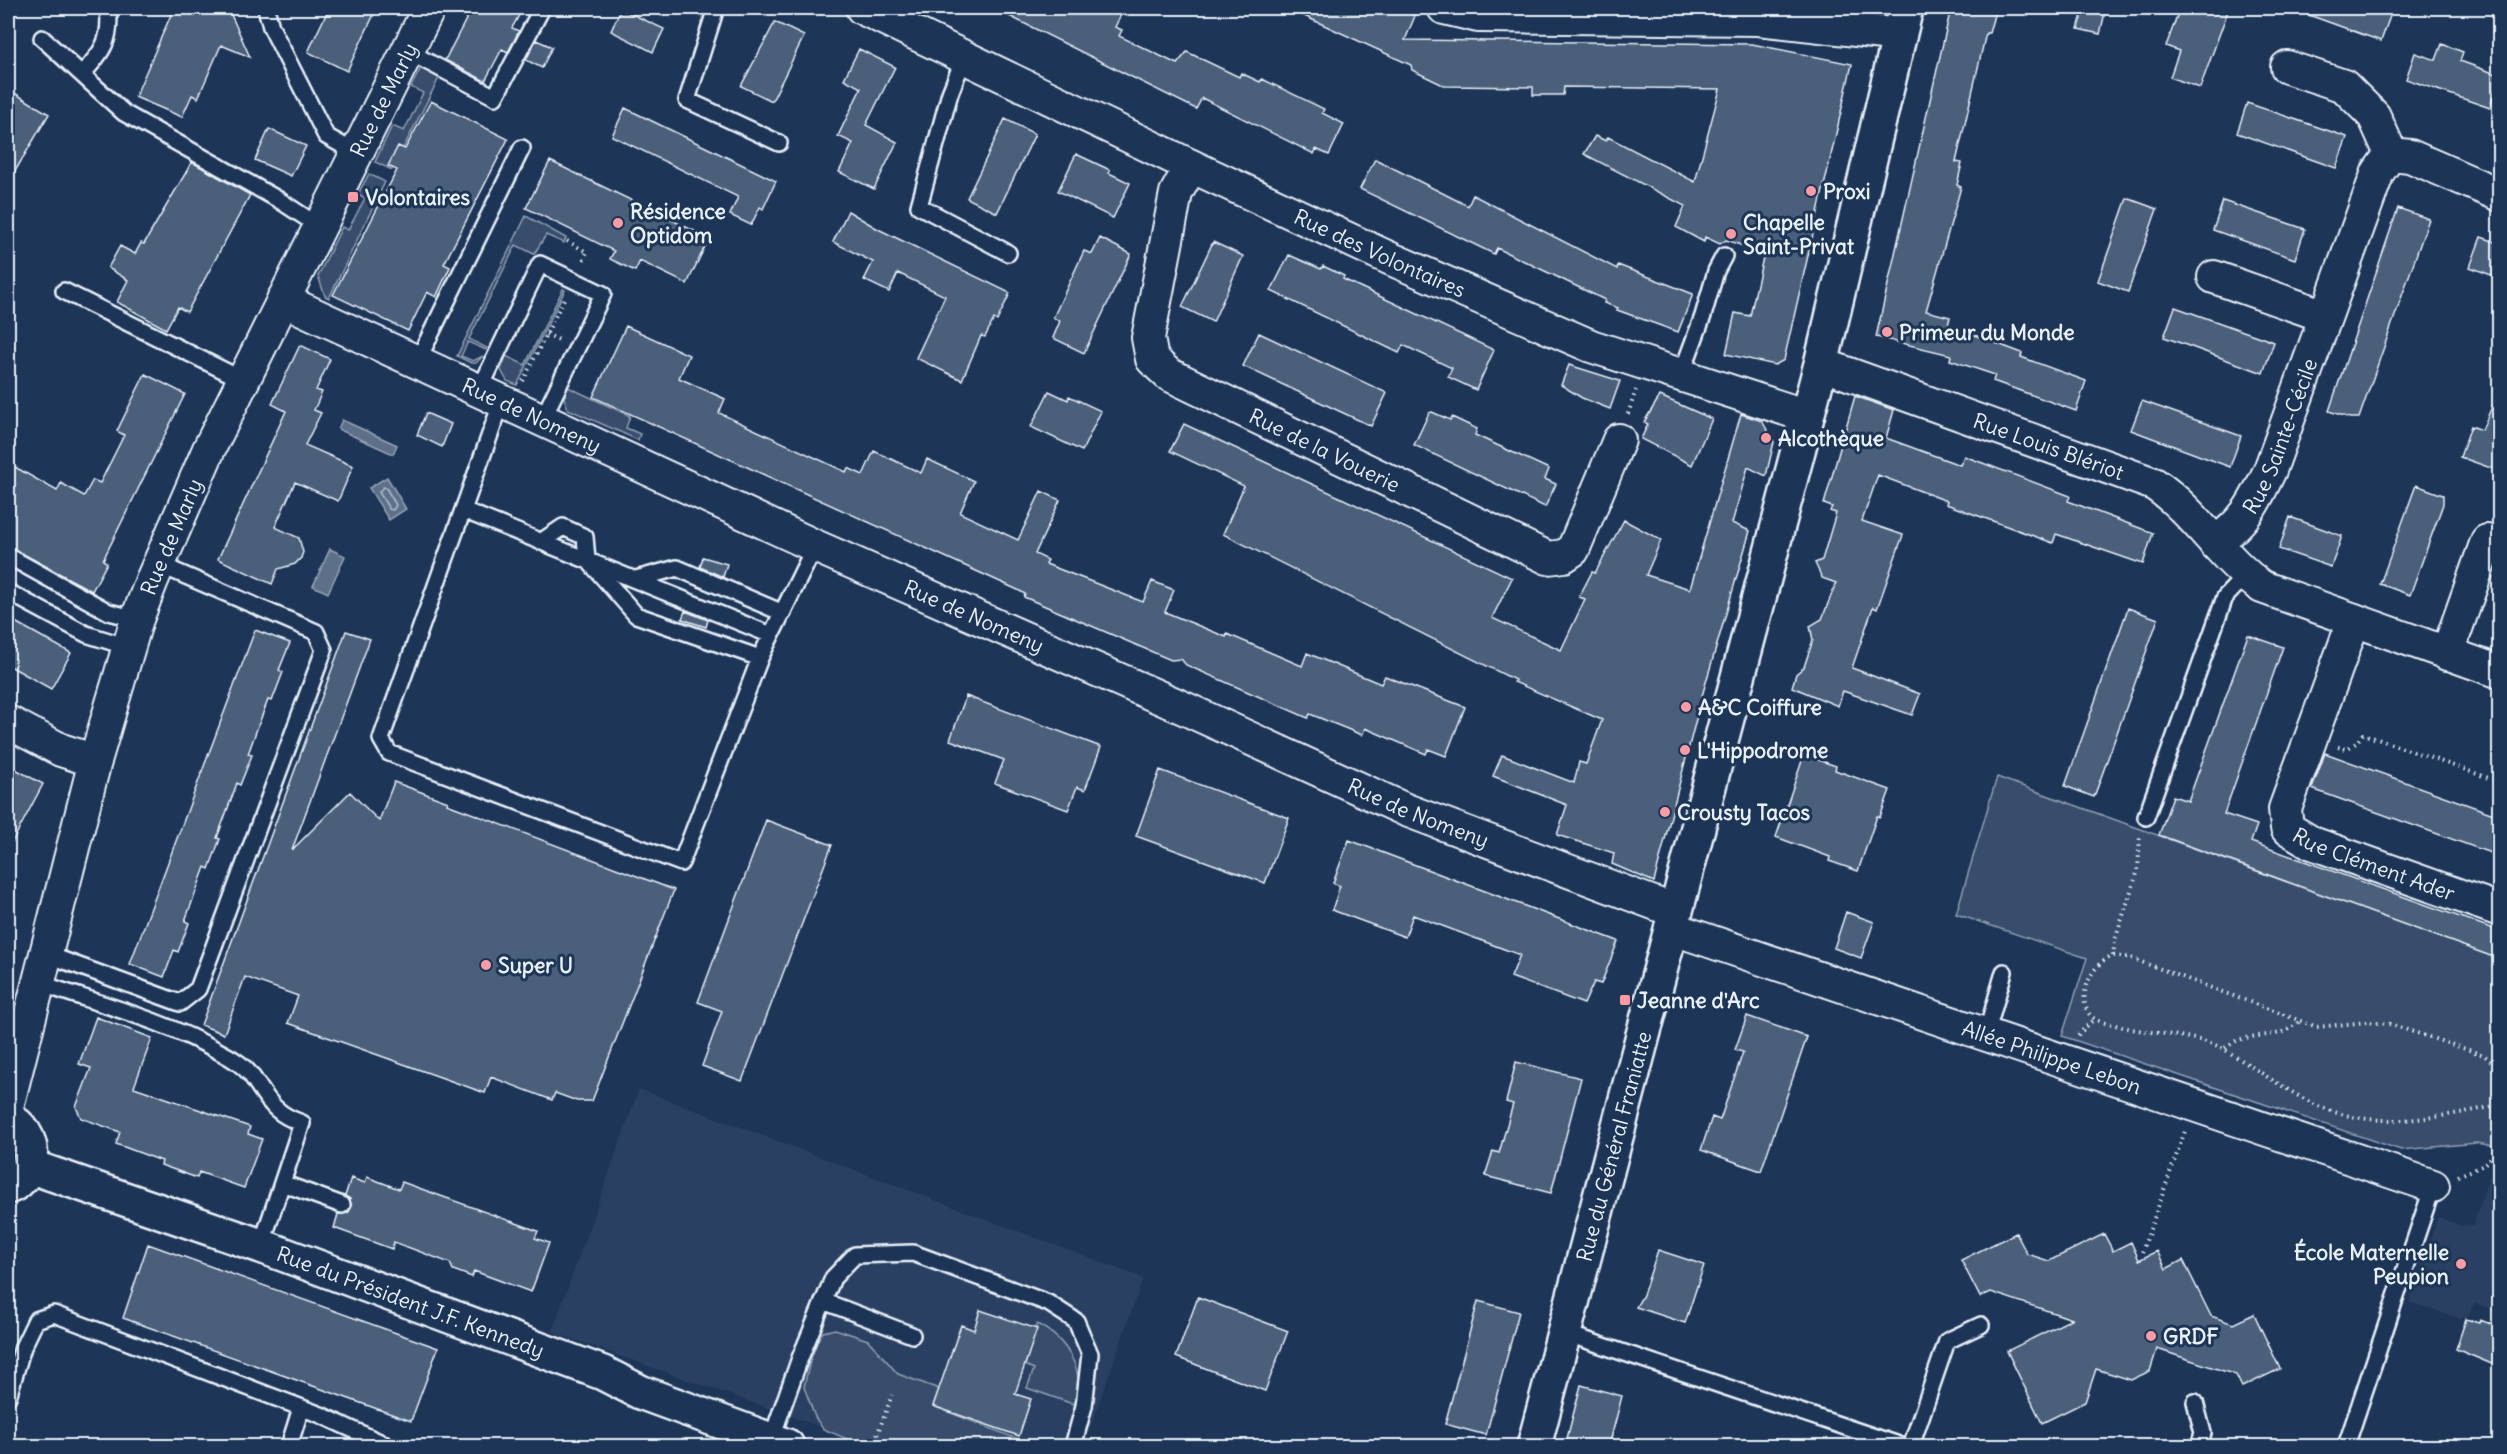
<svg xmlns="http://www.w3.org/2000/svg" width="2507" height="1454" font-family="Delius,sans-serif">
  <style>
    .built { fill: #2a4162 }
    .green { fill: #374d6c; stroke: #909fb2; stroke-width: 1.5 }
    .water { fill: #5d7089; stroke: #95a4b5; stroke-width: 1.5 }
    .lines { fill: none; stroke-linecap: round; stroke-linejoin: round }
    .shore { stroke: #b0bdcc; stroke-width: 1.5 }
    .building { fill: #495e7a; stroke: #e8f1f8; stroke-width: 1.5 }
    .service-casing { stroke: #e8f1f8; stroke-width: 20 }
    .minor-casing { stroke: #e8f1f8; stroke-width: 36 }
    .tertiary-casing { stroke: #e8f1f8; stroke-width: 38 }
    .secondary-casing { stroke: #e8f1f8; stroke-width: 38 }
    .path { stroke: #e8f1f8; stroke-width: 4; stroke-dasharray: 1.5 4.5; stroke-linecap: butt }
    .service { stroke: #1d3557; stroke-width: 15 }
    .minor { stroke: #1d3557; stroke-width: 32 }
    .tertiary { stroke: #1d3557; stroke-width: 33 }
    .secondary { stroke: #1d3557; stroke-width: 33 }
    .poi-dot { fill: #ff9aa2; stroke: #1d3557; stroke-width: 2 }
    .labels { text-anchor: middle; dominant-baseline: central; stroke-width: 6; stroke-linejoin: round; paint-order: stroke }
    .street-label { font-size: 21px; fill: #e8f1f8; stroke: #1d3557 }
    .poi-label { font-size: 21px; font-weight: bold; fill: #e8f1f8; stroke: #1d3557; text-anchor: start }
  </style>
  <rect width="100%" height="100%" fill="#1d3557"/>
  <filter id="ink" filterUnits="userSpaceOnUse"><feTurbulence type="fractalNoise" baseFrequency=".0167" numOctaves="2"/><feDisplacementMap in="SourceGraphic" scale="12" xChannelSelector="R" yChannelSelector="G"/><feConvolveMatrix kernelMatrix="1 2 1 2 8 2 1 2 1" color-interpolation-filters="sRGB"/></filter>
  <g filter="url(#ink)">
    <path class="built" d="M639,1089L1143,1278L1084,1446H875L552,1332Z
      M2499,1162V1311L2474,1303L2469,1315L2461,1319L2409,1302L2438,1217L2459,1225L2473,1226L2489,1176Z"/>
    <path class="green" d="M421,68L439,78L392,170L375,162L392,126L404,131L423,93L411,87Z
      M369,174L385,182L329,298L325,296L318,276L342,227L348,230L365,198L358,194Z
      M526,216L566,238L564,243L546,235L534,254L516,245L469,339L487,348L486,350L468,342L461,356L473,361L483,356L476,363H471L457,356Z
      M563,289L565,290L517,385L507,381L501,370L506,356L525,365Z
      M568,387L630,416L626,428L640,434L638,440L568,409L564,398Z
      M1997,777L2499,959V1147L2477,1143L2401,1150L2062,1036L2087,958L1956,914Z
      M1037,1324C1065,1338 1089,1372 1073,1404L1027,1388L1034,1369L1025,1365Z
      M835,1329L868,1340L898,1374L939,1389L933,1406L1030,1444L1029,1446H864L823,1429L815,1417L804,1387L810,1361L820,1335L823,1332Z"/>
    <path class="water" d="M342,420L397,445L393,454L338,429Z
      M387,477L406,509L389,520L369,488Z
      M330,549L345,556L328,593L313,586Z"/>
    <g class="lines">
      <path class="shore" d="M383,487L386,488L396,505L393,510L389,509L379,492Z"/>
    </g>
    <path class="building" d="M174,8H228L250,57L221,45L198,98L192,95L182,117L135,97Z
      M329,8H377L347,71L308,52Z
      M472,8H523L512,28L519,31L508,52L502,49L485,81L445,60Z
      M993,8H1124L1115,27L1122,30L1119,36L1177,64L1187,52L1239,77L1241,73L1260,82L1262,79L1324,109L1322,113L1344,124L1329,155L1316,149L1314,154L1202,98L1196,109Z
      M1287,8H1397L1415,16L1405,40L1752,44L1852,64L1784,360L1775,365L1726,354L1735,313L1750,316L1764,253L1726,240L1720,244L1705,237L1704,242L1676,227L1685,206L1584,154L1595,136L1606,141L1608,137L1695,182L1720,89L1564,87L1563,95H1533V87L1445,86L1412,70L1411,65Z
      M1951,8H1996L1989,33H1986L1956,162L1962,163L1957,185L1961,187L1926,311L1950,317L1948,325L2022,353L2021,357L2086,381L2076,411L1993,381L1995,375L1950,360L1951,355L1876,337Z
      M2084,8H2106L2100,34L2078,29Z
      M2180,8H2229L2200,88L2170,77L2179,51L2166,46Z
      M2296,8H2393L2381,41L2295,10Z
      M621,9L664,29L653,52L611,31Z
      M775,22L804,36L772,101L741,86Z
      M536,40L552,47L542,68L526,60Z
      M2442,44L2463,52L2460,61L2499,75L2490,108L2406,79L2415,53L2436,60Z
      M859,49L895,67L866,125L897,142L874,189L839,172L853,143L838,136L861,88L844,79Z
      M8,89L49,114L8,183Z
      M431,101L508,139L444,264L450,267L436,297L427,292L408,331L333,295L397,170L388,166L398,146L405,149Z
      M2247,103L2347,137L2336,168L2237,133Z
      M625,108L776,181L763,209L760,207L751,225L730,215L738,197L612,136Z
      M1005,119L1035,134L997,213L967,198Z
      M269,129L306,146L291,176L255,160Z
      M1076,154L1110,170L1109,173L1130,183L1113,218L1058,191Z
      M1375,159L1468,206L1473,195L1617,269L1618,265L1693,294L1678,332L1617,310L1618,308L1604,303L1605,300L1497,248L1494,254L1360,189Z
      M550,161L709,238L687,284L640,261L635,271L610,259L614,251L526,208Z
      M192,162L250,195L187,312L178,307L166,329L117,302L128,280L108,268L120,246L135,254L141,243L144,244Z
      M2127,198L2157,209L2128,292L2098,281Z
      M2223,201L2305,229L2295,259L2213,230Z
      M2398,208L2429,219L2359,418H2350L2329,411Z
      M848,211L878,229L1010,293L997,321L994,319L985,337L981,336L962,380L916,358L945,296L898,273L889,292L864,280L873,262L833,242Z
      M2481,237L2499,243V278L2470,267Z
      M1100,238L1131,254L1084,353L1053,338L1060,321L1053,318L1084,251L1092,254Z
      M1213,242L1243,256L1213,322L1182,307Z
      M1289,255L1321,269L1323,266L1344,276L1343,279L1494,350L1476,390L1448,377L1452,368L1403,345L1399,353L1271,291Z
      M2175,307L2274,342L2263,373L2164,337Z
      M626,326L689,355L679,378L725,399L719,413L846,472L848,468L863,475L874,451L921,473L927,459L974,481L960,513L1018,540L1041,491L1060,500L1035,554L1048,560L1046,564L1143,602L1152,581L1174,590L1165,612L1226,637L1227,634L1302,666L1307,653L1381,684L1385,676L1465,707L1446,756L1428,749L1426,754L1365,728L1362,735L1310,714L1308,718L1186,665L1181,659L1171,660L1024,597L1025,594L1018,590L593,397Z
      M1259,333L1387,393L1371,426L1243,366Z
      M300,345L330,359L316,390L322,392L314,410L321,413L305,445L353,466L338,501L295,482L275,527L299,538L303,552L301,558L295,564L278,569L272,584L218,559L286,411L272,404Z
      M1569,365L1620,381L1610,409L1582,398L1561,385Z
      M145,374L185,394L103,560L107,563L92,591L8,546V463L57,491L61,483L84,496L93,480L100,483L124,435L117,431Z
      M2499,390V471L2460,457L2471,426L2482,430Z
      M1049,391L1068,400L1069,396L1101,411L1082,451L1031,427Z
      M1660,396L1712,419L1692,465L1641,439L1648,424L1644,422Z
      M1855,396L1894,410L1886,438L1960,465L1964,456L2070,496L2068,501L2153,533L2143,564L2056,534L2053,543L1946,504L1947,501L1878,475L1862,521L1903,535L1877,609L1873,607L1852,668L1920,694L1912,715L1843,691L1838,706L1792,687L1796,674L1804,667L1813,640L1810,626L1822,619L1836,583L1822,578L1815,563L1822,560L1836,513L1830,511L1832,507L1824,504Z
      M2142,401L2241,436L2230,467L2131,430Z
      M1432,412L1450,420L1452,417L1477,429L1475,435L1549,469L1545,479L1556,484L1545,507L1414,445L1429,413Z
      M426,413L451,424L442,447L417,435Z
      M1741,414L1762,421L1774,442L1766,476L1748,467L1732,523L1750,531L1702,696L1654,882L1612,864L1614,853L1557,835L1567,805L1493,776L1502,755L1574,783L1579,762L1586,764L1602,720L1514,682L1515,680L1223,534L1244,486L1170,451L1184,424L1512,578L1492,618L1561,650L1585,599L1579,597L1592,572L1595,573L1624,520L1661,540L1646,575L1690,589Z
      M2416,485L2443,495V504L2410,595L2380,584Z
      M2290,517L2342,536L2331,567L2279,549Z
      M703,557L727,564L723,577L700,567Z
      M2128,608L2158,619L2094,797L2065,786Z
      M685,611L708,620L706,627L682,619Z
      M8,618L71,653L51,689L8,665Z
      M255,630L290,643L279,670L283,672L272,701L268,700L258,726L248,754L252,755L240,785L237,783L217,838L220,839L209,869L205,867L185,921L189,923L178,952L174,950L164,977L130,964Z
      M346,631L370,639L292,850L350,792L379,821L394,782L448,802L447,804L674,890L592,1101H577L555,1093L552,1100L491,1077L485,1093L288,1023L298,996L245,977L224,1034L201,1025Z
      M2248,635L2283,647L2224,814L2257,825L2251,842L2499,931V959L2159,835L2173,796L2188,801Z
      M966,696L1101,747L1085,790L1077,787L1068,810L995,783L1004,760L950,740Z
      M2325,753L2499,816V856L2312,789Z
      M1804,755L1836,766L1835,770L1890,790L1880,817L1877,816L1858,871L1829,861L1830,857L1776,837Z
      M8,765L43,784L8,850Z
      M1160,770L1289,818L1265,883L1136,836Z
      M766,820L832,845L742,1081L702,1066L722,1011L698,1002Z
      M1349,840L1618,941L1601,984L1594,982L1584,1004L1511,977L1520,955L1413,915L1405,937L1332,910L1340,886L1333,883Z
      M1846,912L1874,922L1861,958L1834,948Z
      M1747,1016L1807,1037L1761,1171L1701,1150L1712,1117L1720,1120L1743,1052L1735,1050Z
      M96,1017L152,1038L134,1087L250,1127L248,1134L262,1139L244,1188L199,1172L197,1178L161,1165L162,1161L116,1144L120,1132L81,1118L76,1107L91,1068L79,1064Z
      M1516,1062L1581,1078L1551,1193L1485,1176L1493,1151L1499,1153L1513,1104L1506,1102Z
      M367,1177L399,1189L402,1182L538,1231L535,1238L549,1243L531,1292L474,1271L472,1277L453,1270L450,1263L394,1242L392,1249L334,1228L338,1214L348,1213L351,1208L350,1199L345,1196L351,1178L365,1183Z
      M2016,1233L2027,1254L2049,1261L2104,1234L2113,1251L2131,1242L2139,1260L2157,1251L2166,1269L2183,1260L2211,1316L2233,1324L2254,1314L2280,1369L2242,1387L2236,1375L2157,1349L2150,1371L2131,1380L2096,1369L2085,1402L2042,1423L2007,1351L2072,1319L1991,1292L1980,1297L1961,1260Z
      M148,1244L438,1348L411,1421L123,1318Z
      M1658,1250L1704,1265L1685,1323L1636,1307L1643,1295Z
      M1198,1297L1288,1331L1265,1391L1176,1357Z
      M1478,1301L1519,1312L1486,1435L1445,1424Z
      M980,1310L1037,1329L1015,1394L1031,1399L1019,1436L933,1406L961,1325L974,1330Z
      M2466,1319L2479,1323L2480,1320L2499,1327V1367L2456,1349Z
      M1581,1385L1622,1396L1609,1446H1565Z"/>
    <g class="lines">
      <g class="service-casing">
        <path id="service" d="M266,8L271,27L326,136L356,153
          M716,8L687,100L779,143
          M42,38L124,113L279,200L320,227
          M407,51L495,97L542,8
          M964,58L950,93L919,206L1008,253
          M82,74C103,52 112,39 108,8
          M64,291L243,380
          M417,362L522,148
          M1681,375L1703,316L1716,271L1724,256
          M479,391L540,264L603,294L542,420
          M502,401L381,739L389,753L681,863L760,658L815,546
          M463,510L771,635
          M542,541L563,527L585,537L587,559L636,615L760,658
          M8,556L109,612L137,619
          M636,579L677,568L783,613
          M8,592L86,634L128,647
          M2146,817L2225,597L2246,575
          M46,954L180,1003L198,989L324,650L316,632L158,564
          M39,983C100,1004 166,1021 222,1053C232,1058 244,1066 251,1075C267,1098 273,1114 302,1123L261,1246
          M1986,1035L2004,972
          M282,1183L342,1205
          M823,1301L912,1335
          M1565,1333L1902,1446
          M8,1397L23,1347L36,1320L54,1314L321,1415L384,1444L385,1446
          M2195,1402L2203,1433L2199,1446
          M771,1440L800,1358L833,1278L855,1255L913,1253L1048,1303L1076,1321L1090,1354L1084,1406L1073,1446
          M289,1446L301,1408
          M1911,1446L1947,1341L1981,1325
          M2346,1446L2433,1186"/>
      </g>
      <g class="minor-casing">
        <g id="minor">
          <path id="s1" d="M862,8L1191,166L1389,258L1591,346L1807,416"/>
          <path d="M1444,8L1478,16L1758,19L1900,35"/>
          <path d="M2287,67L2344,86L2374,116L2391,154"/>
          <path id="s2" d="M1191,166L1176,193L1148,338L1152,359L1168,374L1548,558L1564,556L1573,550L1619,440"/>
          <path d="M2214,277L2325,316"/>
          <path id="s3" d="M283,300L815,546L1186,709L1406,810L1675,911"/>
          <path id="s4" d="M1821,364L2154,484C2196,512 2221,558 2262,587L2500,672"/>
          <path id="s5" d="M2215,543C2246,520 2254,504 2270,470L2378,172L2391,154L2410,156L2500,195"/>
          <path id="s6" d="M2354,620L2285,809L2287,828L2312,843L2500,910"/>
          <path d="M2447,654L2487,541"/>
          <path d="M8,722L61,750L95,761"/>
          <path id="s7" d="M1671,928L2433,1186"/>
          <path id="s8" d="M8,1103L95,761L137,619L152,580L209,449L429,8"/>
        </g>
      </g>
      <g class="tertiary-casing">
        <g id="tertiary">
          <path d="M8,1119C36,1132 40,1175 8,1187"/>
          <path id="s9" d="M29,1166L261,1246L603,1373L640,1392L787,1446"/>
        </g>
      </g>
      <g class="secondary-casing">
        <g id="secondary">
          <path id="s10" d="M1534,1446L1821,364L1906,8"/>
        </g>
      </g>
      <path class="path" d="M567,241L587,252L582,263
        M546,334L559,340
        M523,381L564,299
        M1628,414L1636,390
        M2338,747L2347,749L2356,743L2363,734L2500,782
        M2113,956L2115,940L2138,870L2140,835
        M2078,1035L2094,1019
        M2225,1048C2230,1045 2236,1040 2242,1039C2268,1032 2278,1040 2300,1021
        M2500,1069L2484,1055L2389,1024L2367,1022L2317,1027L2131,958C2126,957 2118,955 2113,956C2091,961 2072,1005 2095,1019C2099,1022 2107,1023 2112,1024C2144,1034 2179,1033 2210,1043C2224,1048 2233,1055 2246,1063C2266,1076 2287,1090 2308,1101C2369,1133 2436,1118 2500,1105
        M2458,1176L2482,1166L2500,1149
        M2142,1252L2185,1131
        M873,1446L892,1395"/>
      <use href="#service" class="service"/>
      <use href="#minor" class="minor"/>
      <use href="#tertiary" class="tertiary"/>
      <use href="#secondary" class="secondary"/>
    </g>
  </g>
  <g class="poi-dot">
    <circle cx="1811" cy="191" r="6"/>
    <rect x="347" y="191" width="12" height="12" rx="3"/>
    <circle cx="618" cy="223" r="6"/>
    <circle cx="1731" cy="234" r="6"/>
    <circle cx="1887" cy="332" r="6"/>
    <circle cx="1766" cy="438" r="6"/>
    <circle cx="1686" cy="707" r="6"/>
    <circle cx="1685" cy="750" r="6"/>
    <circle cx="1665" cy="812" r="6"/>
    <circle cx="486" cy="965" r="6"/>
    <rect x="1619" y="994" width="12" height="12" rx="3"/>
    <circle cx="2461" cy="1264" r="6"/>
    <circle cx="2151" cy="1336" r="6"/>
  </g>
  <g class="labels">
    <g class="street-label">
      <text stroke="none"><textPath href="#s8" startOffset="1076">Rue de Marly</textPath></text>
      <text stroke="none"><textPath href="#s1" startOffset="573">Rue des Volontaires</textPath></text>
      <text stroke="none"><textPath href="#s3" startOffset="274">Rue de Nomeny</textPath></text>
      <text stroke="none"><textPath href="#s5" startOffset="128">Rue Sainte-Cécile</textPath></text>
      <text stroke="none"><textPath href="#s4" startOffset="242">Rue Louis Blériot</textPath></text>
      <text stroke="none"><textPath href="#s2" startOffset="396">Rue de la Vouerie</textPath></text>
      <text stroke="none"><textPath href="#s8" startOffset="590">Rue de Marly</textPath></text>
      <text stroke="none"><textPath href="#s3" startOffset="760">Rue de Nomeny</textPath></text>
      <text stroke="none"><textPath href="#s3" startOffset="1246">Rue de Nomeny</textPath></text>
      <text stroke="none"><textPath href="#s6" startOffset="315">Rue Clément Ader</textPath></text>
      <text stroke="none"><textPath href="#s7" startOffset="402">Allée Philippe Lebon</textPath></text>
      <text stroke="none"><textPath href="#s10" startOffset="310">Rue du Général Franiatte</textPath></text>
      <text stroke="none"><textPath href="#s9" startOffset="405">Rue du Président J.F. Kennedy</textPath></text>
    </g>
    <g class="poi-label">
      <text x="1823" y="191">Proxi</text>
      <text x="365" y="197">Volontaires</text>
      <text x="630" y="211">Résidence<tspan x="630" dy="24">Optidom</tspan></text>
      <text x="1743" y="222">Chapelle<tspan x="1743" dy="24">Saint-Privat</tspan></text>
      <text x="1899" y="332">Primeur du Monde</text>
      <text x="1778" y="438">Alcothèque</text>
      <text x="1698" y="707">A&amp;C Coiffure</text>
      <text x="1697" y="750">L'Hippodrome</text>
      <text x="1677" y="812">Crousty Tacos</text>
      <text x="498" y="965">Super U</text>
      <text x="1637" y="1000">Jeanne d'Arc</text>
      <text x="2449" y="1252" text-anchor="end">École Maternelle<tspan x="2449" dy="24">Peupion</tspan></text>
      <text x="2163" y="1336">GRDF</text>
    </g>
  </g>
  <rect width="2507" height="1454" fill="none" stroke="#1d3557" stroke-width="30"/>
  <rect x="15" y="15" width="2477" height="1424" fill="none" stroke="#e8f1f8" stroke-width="2" filter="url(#ink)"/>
</svg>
